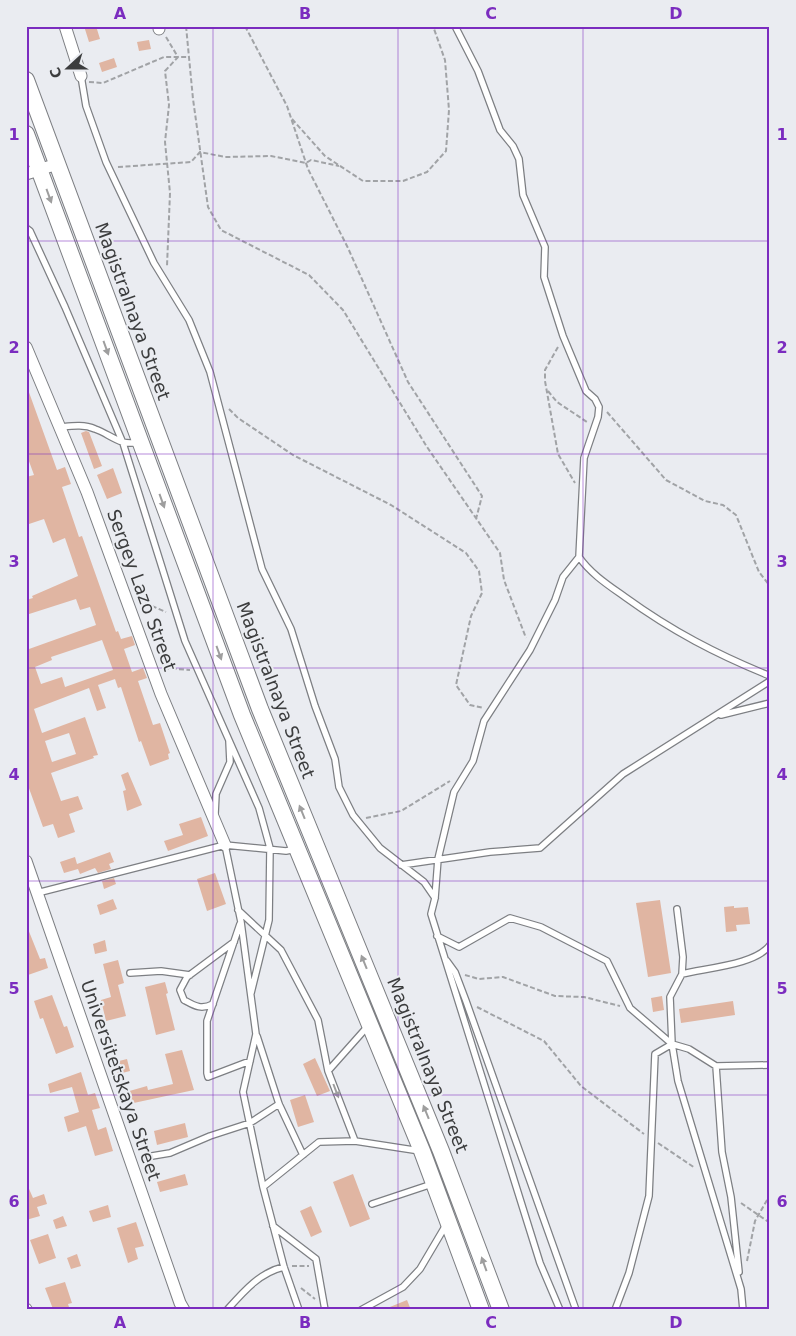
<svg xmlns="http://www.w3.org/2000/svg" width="796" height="1336" font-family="'DejaVu Sans',sans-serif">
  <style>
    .building { fill: #e0b5a2; fill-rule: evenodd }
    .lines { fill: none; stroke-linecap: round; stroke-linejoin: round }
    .service-casing { stroke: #7d7f83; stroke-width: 8 }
    .minor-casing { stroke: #7d7f83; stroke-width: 13 }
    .secondary-casing { stroke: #7d7f83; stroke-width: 18 }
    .path { stroke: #a1a3a6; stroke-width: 2; stroke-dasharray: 5 2.5; stroke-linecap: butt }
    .service { stroke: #fff; stroke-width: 5.5 }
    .minor { stroke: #fff; stroke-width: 11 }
    .secondary { stroke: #fff; stroke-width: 16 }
    .oneway { fill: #9e9e9e }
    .grid { fill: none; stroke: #7b2cbf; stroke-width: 1; stroke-opacity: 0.55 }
    .labels { text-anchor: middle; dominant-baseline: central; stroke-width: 4; stroke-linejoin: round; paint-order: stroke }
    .street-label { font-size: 18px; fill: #3c3d3e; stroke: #eaecf1 }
    .neatline { fill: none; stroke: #7b2cbf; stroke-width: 2 }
    .grid-label { font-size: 16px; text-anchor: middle; font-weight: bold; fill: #7b2cbf }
  </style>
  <rect width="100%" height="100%" fill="#eaecf1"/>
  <path class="building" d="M84,26H96L100,39L89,42Z
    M149,40L151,49L139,51L137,42Z
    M114,58L117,67L102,72L99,63Z
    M26,384L57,470L65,467L71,484L62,487L79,537L82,536L116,632L118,631L121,639L132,636L135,645L124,649L132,672L143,668L147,678L138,681L153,725L160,723L170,753L168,754L169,759L150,766L141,741L139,742L121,687L118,688L115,679L98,685L106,708L97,711L89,688L34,709L42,733L85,717L98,755L93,756L94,758L51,773L61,801L78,796L83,809L69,814L75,832L58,838L53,824L43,827L26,780V647L29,649L96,625L90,607L80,610L76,599L26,615V600L33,598L32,596L78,576L65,538L53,543L44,519L26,525V513L29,512L26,503V477L34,475L26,453ZM102,640L113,670L65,687L62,677L41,684L35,667L52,660L51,657ZM69,733L76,754L52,762L45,741Z
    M86,431L89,432L102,466L94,469L81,433Z
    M113,468L122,493L107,499L97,475Z
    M128,772L142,805L127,811L123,791L126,790L121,775Z
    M201,817L208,836L168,851L164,841L183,835L179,824Z
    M110,852L114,862L109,864L111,869L98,873L95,868L80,874L78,869L64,873L60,862L75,857L77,864Z
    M215,873L226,904L207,911L197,879Z
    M114,878L116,884L104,889L102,881Z
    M113,899L117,909L100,915L97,905Z
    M660,900L671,973L648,977L636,903Z
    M734,906V908L748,907L750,924L736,925L737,931L726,932L724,907Z
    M26,924L40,959L45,958L48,968L28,975L26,969Z
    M105,940L107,951L95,954L93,944Z
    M118,960L124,983L118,985L126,1016L106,1021L101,1000L111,997L103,964Z
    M165,982L168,993L166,994L175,1030L156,1035L145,987Z
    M52,995L64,1027L67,1026L74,1047L56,1054L43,1018L40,1019L34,1001Z
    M662,996L664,1010L653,1012L651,998Z
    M733,1001L735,1015L681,1023L679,1009Z
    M182,1050L194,1090L129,1104L126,1092L147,1086L148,1090L173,1084L165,1054Z
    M315,1058L330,1091L317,1096L303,1064Z
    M127,1059L130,1071L118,1074L115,1062Z
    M81,1072L88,1095L95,1093L100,1108L92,1110L98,1130L106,1127L113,1151L95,1156L86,1126L68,1132L64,1117L79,1112L72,1087L50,1093L48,1084Z
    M305,1095L314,1122L298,1127L290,1100Z
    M185,1123L188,1137L157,1145L154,1131Z
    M185,1174L188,1185L160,1192L157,1182Z
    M353,1174L370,1219L350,1227L333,1182Z
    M26,1182L33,1198L44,1194L47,1204L37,1207L40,1216L26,1220Z
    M108,1205L111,1217L93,1222L89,1211Z
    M311,1206L322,1232L311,1237L300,1211Z
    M63,1216L67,1226L56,1229L53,1220Z
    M136,1222L144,1246L135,1248L138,1259L128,1263L117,1228Z
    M48,1234L56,1258L39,1264L30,1240Z
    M77,1254L81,1266L71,1269L67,1258Z
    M65,1282L72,1303L68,1304L70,1310H60L59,1307L53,1309L45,1288Z
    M407,1300L411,1310H385V1309Z"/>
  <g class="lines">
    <g class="service-casing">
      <path id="service" d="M455,26L478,71L500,130L513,146L519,159L523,195L545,247L544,277L563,336L586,391L595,399L599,407L598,417L584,458L579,557L563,577L555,600L530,650L484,721L473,761L454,792L438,859L435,898L431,914L540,1263L560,1310
        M81,76L86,106L106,162L154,263L189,320L210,372L262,569L291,629L315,706L335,759L339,787L353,815L380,848L424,882L435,898
        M26,228L30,231L65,307L123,443L185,641L259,808L270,848L269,920L251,993
        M60,427C71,426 84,424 95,429C110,434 121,447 138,442
        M579,557C591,574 608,585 625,597C672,631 716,654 770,676
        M721,715L770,703
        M215,814L216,794L230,762L229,741
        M225,845L241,922L256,1034L243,1092L263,1187
        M401,865L490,852L540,848L623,774L770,681
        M37,893L225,845L286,851L296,849
        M238,910L281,950L318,1020L328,1071
        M240,924L207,1021V1073L208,1077L250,1061
        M437,936L459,947L510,918L541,927L607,961L630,1008L672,1044L689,1049L716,1066L770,1065
        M447,961L455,972L466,1001L576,1310
        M130,973L161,971L190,975
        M682,974C705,968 756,965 770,945
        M213,1004C201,1010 195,1006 184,1000L180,990L187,977L234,942
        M368,1026L328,1071L355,1141L420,1151
        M257,1036L279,1104L303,1155
        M672,1044L678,1081L741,1289L743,1310
        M716,1066L722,1152L731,1197L739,1272
        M152,1156L170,1153L210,1136L250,1123L279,1104
        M372,1204L432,1184
        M273,1226L316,1259L325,1310
        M227,1310C243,1292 260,1272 284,1267
        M299,1310L284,1267L263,1187L319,1142L355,1141
        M361,1310L403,1287L420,1269L446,1225
        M615,1310L629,1273L649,1196L655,1054L672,1044L670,997L682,974L683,957L677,909"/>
    </g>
    <g class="minor-casing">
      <path id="minor" d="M65,26L81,76
        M159,26V29
        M26,174L57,164
        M26,347L87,492L161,694L225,845
        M26,861L180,1303L184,1310
        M26,1309V1310"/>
    </g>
    <g class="secondary-casing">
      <path id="secondary" d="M26,80L260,709L441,1151L501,1310
        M26,134L242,715L422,1151L481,1310"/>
    </g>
    <path class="path" d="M186,26L193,99L208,207L221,230L309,275L343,310L427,447L500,553L504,580L526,638
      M245,26L287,106L308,169L348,248L408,382L482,496L476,519
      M166,37L178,57L165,71L169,105L165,142L170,193L167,266
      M89,82L103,83L164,57H188
      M292,119L325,156L363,181H403L427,172L446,151L449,110L445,60L433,26
      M118,167L191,162L200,152L225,157L271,156L306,163L311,160L339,166
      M558,347L545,370V381L558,454L575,483
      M548,391L557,402L587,422
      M229,409L238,418L293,455L391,505L466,553L479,571L482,593L471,616L456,685L470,705L484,708
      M607,412L666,480L705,501L723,505L736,515L759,572L770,586
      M138,600L166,612
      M164,668L190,670
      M366,818L401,811L450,781
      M465,975L479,979L503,977L555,996L584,997L620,1006
      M477,1007L544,1041L581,1086L644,1134
      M658,1143L695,1168
      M741,1203L770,1223
      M747,1261L755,1221L770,1195
      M292,1266H309
      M301,1288L315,1299"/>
    <use href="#service" class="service"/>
    <use href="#minor" class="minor"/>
    <use href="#secondary" class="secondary"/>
  </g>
  <defs><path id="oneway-solid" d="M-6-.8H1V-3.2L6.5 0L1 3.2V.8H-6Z" transform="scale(1.25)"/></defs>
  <g class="oneway">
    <use href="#oneway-solid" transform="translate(49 196) rotate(70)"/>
    <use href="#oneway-solid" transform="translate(106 348) rotate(70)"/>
    <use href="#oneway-solid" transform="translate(162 501) rotate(70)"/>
    <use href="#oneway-solid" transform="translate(219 653) rotate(70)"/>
    <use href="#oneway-solid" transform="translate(302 812) rotate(-112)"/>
    <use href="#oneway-solid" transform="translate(364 962) rotate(-112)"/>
    <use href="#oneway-solid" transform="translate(336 1091) rotate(69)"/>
    <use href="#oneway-solid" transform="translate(426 1112) rotate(-112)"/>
    <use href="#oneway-solid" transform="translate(484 1264) rotate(-110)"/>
  </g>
  <path class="grid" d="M213,26V1310M398,26V1310M583,26V1310M26,241H770M26,454H770M26,668H770M26,881H770M26,1095H770"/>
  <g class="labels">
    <g class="street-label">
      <text transform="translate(133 311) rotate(70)">Magistralnaya Street</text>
      <text transform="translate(142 590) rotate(70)">Sergey Lazo Street</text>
      <text transform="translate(276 690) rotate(69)">Magistralnaya Street</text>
      <text transform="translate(428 1065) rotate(68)">Magistralnaya Street</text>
      <text transform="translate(121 1080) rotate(71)">Universitetskaya Street</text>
    </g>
  </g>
  <rect width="796" height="1336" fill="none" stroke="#eaecf1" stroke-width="55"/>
  <g transform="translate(68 68) rotate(249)" stroke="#eaecf1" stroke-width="4" paint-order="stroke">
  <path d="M0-4L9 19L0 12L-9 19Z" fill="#3c3d3e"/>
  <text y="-8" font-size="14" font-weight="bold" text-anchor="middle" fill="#3c3d3e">С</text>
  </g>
  <rect x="28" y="28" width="740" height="1280" class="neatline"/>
  <g class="grid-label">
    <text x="120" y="19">A</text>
    <text x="305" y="19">B</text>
    <text x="491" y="19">C</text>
    <text x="676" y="19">D</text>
    <text x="14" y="140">1</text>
    <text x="782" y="140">1</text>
    <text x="14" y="353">2</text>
    <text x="782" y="353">2</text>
    <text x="14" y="567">3</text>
    <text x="782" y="567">3</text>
    <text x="14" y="780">4</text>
    <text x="782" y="780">4</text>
    <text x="14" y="994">5</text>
    <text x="782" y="994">5</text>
    <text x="14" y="1207">6</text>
    <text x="782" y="1207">6</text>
    <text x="120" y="1328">A</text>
    <text x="305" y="1328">B</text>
    <text x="491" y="1328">C</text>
    <text x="676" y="1328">D</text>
  </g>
</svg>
